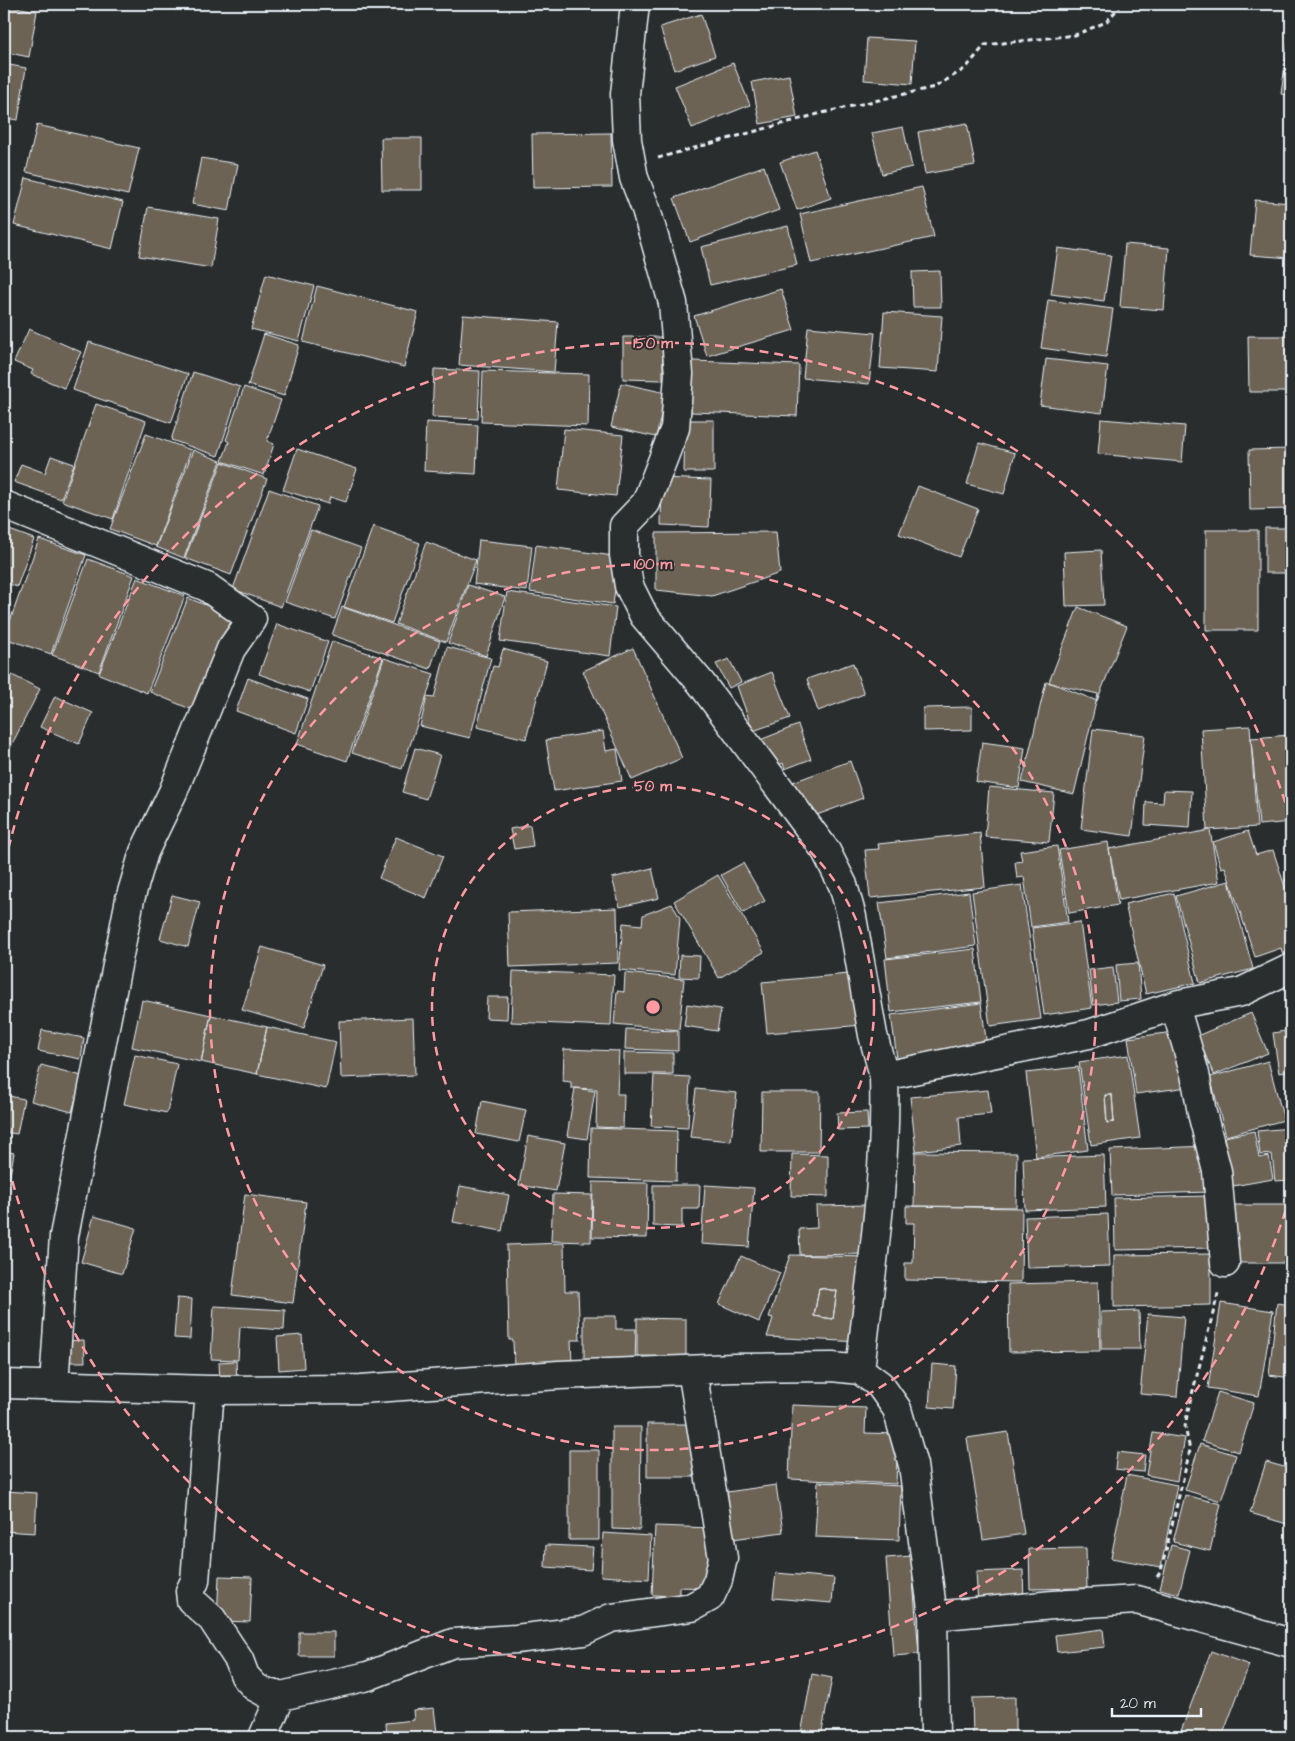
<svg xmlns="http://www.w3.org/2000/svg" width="1295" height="1741" font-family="'Architects Daughter',sans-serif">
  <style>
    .building { fill: #6d6354; stroke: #e8f1f8; fill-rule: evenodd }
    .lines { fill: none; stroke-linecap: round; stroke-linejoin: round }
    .minor-casing { stroke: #e8f1f8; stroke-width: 31 }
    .path { stroke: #e8f1f8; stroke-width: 3; stroke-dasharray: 5 4; stroke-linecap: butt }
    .minor { stroke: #2a2d2e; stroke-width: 28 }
    .ring { fill: none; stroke: #ff9aa2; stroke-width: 2.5; stroke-dasharray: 9 6 }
    .centre { fill: #ff9aa2; stroke: #2a2d2e; stroke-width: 2.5 }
    .ring-label { font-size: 15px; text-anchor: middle; font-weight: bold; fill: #ff9aa2; stroke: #2a2d2e; stroke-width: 4; stroke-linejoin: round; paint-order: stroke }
  </style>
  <rect width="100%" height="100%" fill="#2a2d2e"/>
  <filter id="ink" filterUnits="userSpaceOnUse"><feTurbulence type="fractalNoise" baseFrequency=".02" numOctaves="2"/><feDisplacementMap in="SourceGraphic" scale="10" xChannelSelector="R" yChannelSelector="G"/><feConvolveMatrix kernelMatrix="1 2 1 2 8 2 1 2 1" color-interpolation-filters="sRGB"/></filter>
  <g filter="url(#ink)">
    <path class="building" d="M4,5L37,11L29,57L4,52Z
      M701,14L715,56L674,70L660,27Z
      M1289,37L1291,38V95L1281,94Z
      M867,38L915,41L912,84L864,80Z
      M733,63L750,105L692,128L675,86Z
      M4,64L26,68L18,120L4,118Z
      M789,75L797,117L760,124L752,82Z
      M967,123L975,165L925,174L918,132Z
      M37,125L139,148L128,195L26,172Z
      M903,127L912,167L882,174L872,133Z
      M611,133L612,187L533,188L532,134Z
      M381,138H422V190H382Z
      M815,150L831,198L797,210L780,162Z
      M201,158L238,164L229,211L192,204Z
      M764,166L779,210L690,242L674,198Z
      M26,178L123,202L112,249L14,225Z
      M922,187L934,237L811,263L800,214Z
      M1255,200L1291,203V258L1250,255Z
      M148,207L219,219L211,268L139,256Z
      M788,226L797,265L710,285L701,247Z
      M1125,244L1169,248L1164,310L1120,307Z
      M1058,248L1111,255L1104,301L1051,294Z
      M1286,265H1291V321H1285Z
      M940,271L941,307H913L912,272Z
      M266,274L314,286L299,341L251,329Z
      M317,286L418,312L404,367L303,342Z
      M781,289L794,330L707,356L694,316Z
      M1048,300L1113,309L1106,357L1041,348Z
      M884,312L942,316L938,372L880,368Z
      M463,315L558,322L554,372L459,365Z
      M808,327L875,333L869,384L803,378Z
      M29,329L81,352L64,388L31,374L33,370L14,362Z
      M264,334L299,345L284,396L248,385Z
      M1248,336H1291V392H1249Z
      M623,337H663V380L623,379Z
      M89,342L188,374L171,423L73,390Z
      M1046,359L1108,366L1102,413L1040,405Z
      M693,361L799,365L797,416L691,412Z
      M434,369L480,371L478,419L432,417Z
      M483,371L589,374L588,426L481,422Z
      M193,372L240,387L218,456L171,440Z
      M621,383L666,393L656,437L611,427Z
      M244,387L281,400L267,441L274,444L264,475L222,461L229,442L226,440Z
      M96,404L146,421L113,519L62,501Z
      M1101,419L1185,426L1182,462L1098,454Z
      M685,420H714V472H684Z
      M426,422L478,425L476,474L424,471Z
      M564,429L623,435L616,496L558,490Z
      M146,434L191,450L156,546L110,529Z
      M979,443L1015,453L1004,494L967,484Z
      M297,449L357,469L346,502L330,497L328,504L283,490Z
      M1291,449V509L1250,510L1249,450Z
      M193,450L221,461L184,558L156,547Z
      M51,456L74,464L61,499L14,482L21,464L45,473Z
      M222,462L267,479L231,575L185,558Z
      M662,478L711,480L709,527L661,525Z
      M918,486L978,509L959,557L899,534Z
      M269,489L318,506L281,607L233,589Z
      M373,526L420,543L392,623L344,607Z
      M4,528L34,539L17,587L4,582Z
      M1265,528H1291V573H1265Z
      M311,530L361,548L335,619L285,602Z
      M1206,530H1258V630H1206Z
      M776,532L780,573L712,596L656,590V533Z
      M39,539L86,555L51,654L4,638Z
      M479,540L532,546L527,591L474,584Z
      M426,542L476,560L446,642L396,624Z
      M536,545L620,557L613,604L530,592Z
      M1101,550L1104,605L1066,606L1064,552Z
      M88,559L134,576L99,672L52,655Z
      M137,578L185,596L147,693L99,674Z
      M468,585L505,597L486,656L448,643Z
      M507,592L616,607L610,656L500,641Z
      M188,598L233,616L195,711L150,692Z
      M342,607L440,641L430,669L332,635Z
      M1078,607L1127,626L1097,701L1049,682Z
      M277,624L328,642L310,692L259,674Z
      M332,641L383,658L347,761L297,744Z
      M447,647L491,658L470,738L420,726L427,697L434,698Z
      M633,648L682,758L632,780L583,671Z
      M503,649L547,661L526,739L477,727L493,666L498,667Z
      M384,658L434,674L402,769L352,753Z
      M729,659L741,682L729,688L716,664Z
      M853,663L864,694L818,711L807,679Z
      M4,671L40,689L4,760Z
      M772,672L790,718L753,731L737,686Z
      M248,678L308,699L296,733L236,711Z
      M1046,682L1098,694L1074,794L1022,782Z
      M55,696L93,713L79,744L40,727Z
      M972,707V730L923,731V708Z
      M798,725L811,759L785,769L783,763L771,768L760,740Z
      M1250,726L1257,827L1207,830L1201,729Z
      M1093,729L1145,735L1132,836L1081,829Z
      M603,731L606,751L617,749L622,781L554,791L546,740Z
      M1291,735V822L1259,825L1251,738Z
      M982,742L1025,748L1019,788L976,782Z
      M415,748L440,755L426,799L402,792Z
      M850,761L863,798L806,819L793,782Z
      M989,787L1054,793L1049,842L985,837Z
      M1164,790L1192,791L1190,828L1145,825L1146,802L1163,803Z
      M530,825L533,846L514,849L510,829Z
      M1210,830L1219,882L1119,900L1109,849Z
      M1248,831L1256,855L1273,850L1291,905V959L1285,961L1281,948L1255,957L1225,867L1221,868L1213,842Z
      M980,833L985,887L870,898L865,850L879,849L878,844Z
      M396,837L443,856L426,898L379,878Z
      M1108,842L1118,905L1069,913L1059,850Z
      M1057,846L1068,922L1031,927L1024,877L1017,878L1015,862L1022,861L1020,851Z
      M743,863L765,901L743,913L721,875Z
      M652,868L659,898L620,907L612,878Z
      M718,875L764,952L719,978L674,901Z
      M1291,877V894L1285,880Z
      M1229,881L1253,969L1200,983L1176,896Z
      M1022,885L1041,1019L990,1026L972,892Z
      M969,892L976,946L887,958L879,903Z
      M1174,893L1195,983L1146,994L1125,904Z
      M172,895L200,902L188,947L160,939Z
      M672,904L680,918L675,975L619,970L623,923L642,925L643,915Z
      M617,908L618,963L510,967L508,912Z
      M1080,922L1092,1008L1044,1015L1032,928Z
      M262,947L323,965L304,1028L242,1010Z
      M975,949L981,1002L891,1012L885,959Z
      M680,955L700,956L699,978L679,977Z
      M1138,963L1141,999L1119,1001L1116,965Z
      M1113,967L1117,1002L1093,1005L1089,970Z
      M513,971L614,975L611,1026L511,1022Z
      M625,973L684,979L679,1030L614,1024L617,991L624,992Z
      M859,973L863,1025L767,1033L762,982Z
      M487,997H508L507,1019L486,1018Z
      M142,1000L211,1015L201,1062L132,1047Z
      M981,1003L987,1046L898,1066L891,1015Z
      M687,1004L721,1009L717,1031L684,1026Z
      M1251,1013L1268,1053L1214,1075L1197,1036Z
      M211,1015L267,1027L257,1074L201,1062Z
      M413,1018L415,1075L341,1078L339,1021Z
      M267,1027L336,1042L326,1089L257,1074Z
      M626,1029L678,1031V1051L625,1049Z
      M42,1030L84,1038L81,1059L38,1051Z
      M1291,1030V1077L1290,1071L1279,1073L1273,1033Z
      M1181,1031L1188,1087L1136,1094L1128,1038Z
      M564,1049L619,1051L617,1094H624L623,1128L596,1127L597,1089L571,1088V1082L563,1081Z
      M624,1052L673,1053V1074H624Z
      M135,1055L177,1064L167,1113L124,1104Z
      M1128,1055L1140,1138L1091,1145L1079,1062ZM1105,1095H1112L1114,1122L1107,1123Z
      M1268,1061L1284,1120L1226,1136L1210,1077Z
      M41,1065L82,1076L72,1112L31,1101Z
      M1078,1067L1088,1150L1036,1157L1026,1073Z
      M654,1075L690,1077L688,1128L651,1126Z
      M575,1088L595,1091L587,1139L567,1136Z
      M696,1089L737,1093L731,1141L690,1137Z
      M988,1090L991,1114L959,1117L961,1146L916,1151L910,1097Z
      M762,1092H820L819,1152H761Z
      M4,1095L24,1099L17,1134L4,1132Z
      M1105,1095H1112L1114,1122L1107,1123Z
      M482,1101L526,1110L519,1142L476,1134Z
      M867,1112L868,1129L838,1130L837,1113Z
      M591,1128L677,1131L676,1181L590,1178Z
      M1291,1128V1180L1275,1181L1272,1154L1260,1155L1257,1131Z
      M1254,1131L1259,1158L1269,1156L1273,1179L1233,1186L1224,1137Z
      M528,1136L565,1143L556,1191L519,1185Z
      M1209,1146L1211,1192L1112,1195L1110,1150Z
      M4,1151L14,1153L4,1207Z
      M915,1152L1017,1153L1016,1207L914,1206Z
      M792,1154L828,1155V1197L791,1196Z
      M1104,1155L1106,1207L1025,1210L1023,1158Z
      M593,1182L648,1183L647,1238L592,1237Z
      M653,1185H700L699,1209H682V1227L653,1226Z
      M705,1185L754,1188L749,1247L701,1244Z
      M460,1186L509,1195L502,1231L453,1222Z
      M245,1194L306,1202L293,1303L232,1295Z
      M553,1194L592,1195L591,1242L551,1241Z
      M1211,1196L1212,1248L1115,1250L1114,1198Z
      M868,1205L869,1254L800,1255L799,1229L817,1228L816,1206Z
      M1233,1205H1286L1285,1263H1232Z
      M906,1206L1022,1208L1021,1282L905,1280V1263H913L914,1223H906Z
      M1108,1214L1110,1266L1027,1268L1025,1217Z
      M94,1216L136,1228L122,1274L81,1262Z
      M564,1243L565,1291H578L580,1340H571L572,1363L514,1365L513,1340H509L507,1245Z
      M1211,1254V1305L1114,1307V1255Z
      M790,1255L867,1257L860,1342L767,1337L773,1318L769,1317ZM819,1288L837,1291L833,1319L814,1316Z
      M741,1256L780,1273L759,1322L719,1304Z
      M1098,1282L1100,1351L1009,1352L1008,1284Z
      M819,1288L837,1291L833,1319L814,1316Z
      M177,1298L192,1299L190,1339L174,1338Z
      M1221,1303L1273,1311L1259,1396L1208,1388Z
      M1277,1303L1291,1305V1378L1269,1375Z
      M214,1306L285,1310L284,1330L240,1327L238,1360L211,1359Z
      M1139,1311L1140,1349H1101V1312Z
      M1148,1314L1184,1317L1177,1397L1140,1394Z
      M584,1316H616V1329H636L635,1364L584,1363Z
      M637,1318L686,1319V1357L637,1356Z
      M302,1335L304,1368L279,1370L277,1337Z
      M84,1340L85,1362H67V1341Z
      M236,1361L237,1383H220L219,1362Z
      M932,1364L956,1366L953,1409L929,1407Z
      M1218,1392L1254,1403L1239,1452L1202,1441Z
      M792,1405L866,1408L865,1433L898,1434L896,1484L789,1479Z
      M647,1424H694V1477H647Z
      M612,1427H641L640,1530L612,1529Z
      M1008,1432L1024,1534L983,1540L967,1438Z
      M1153,1433L1185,1438L1177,1481L1146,1475Z
      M1200,1444L1236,1455L1221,1501L1185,1490Z
      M569,1450H599V1540H569Z
      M1117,1452L1145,1455L1143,1472L1115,1469Z
      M1266,1462L1291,1469V1509L1287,1524L1250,1513Z
      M1127,1475L1177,1485L1161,1567L1111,1558Z
      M818,1482L901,1486L899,1540L815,1537Z
      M776,1485L783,1532L733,1539L727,1492Z
      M4,1491L37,1493L35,1533L4,1531Z
      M1185,1495L1221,1504L1210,1551L1173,1542Z
      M655,1526L713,1528L710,1588L679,1587V1596L652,1595Z
      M603,1533L651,1536L649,1579L601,1576Z
      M546,1545L593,1547L591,1570L545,1567Z
      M1171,1545L1190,1550L1179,1594L1160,1589Z
      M1086,1548L1087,1588L1030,1589L1029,1549Z
      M911,1556L919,1654L893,1656L886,1558Z
      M1023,1570L1024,1604L978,1606L976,1572Z
      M776,1573L834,1578L832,1603L773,1598Z
      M219,1576L252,1577L250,1622L217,1621Z
      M1103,1629L1105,1647L1057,1652L1055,1635Z
      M299,1632H334V1656H299Z
      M1211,1651L1249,1665L1222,1737H1197L1181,1731Z
      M812,1674L832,1678L821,1737L801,1734Z
      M1015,1697V1737H973L972,1698Z
      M434,1708L437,1733L387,1737L386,1723L414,1720L413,1710Z"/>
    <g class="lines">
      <g class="minor-casing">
        <path id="minor" d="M635,4L625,94L627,140L634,178L646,209L673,303L679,374L675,428L646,503L624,526V555L629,586L644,616L701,683L826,851L843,885L852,917L873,1035L884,1076
          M4,505L207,587L252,619L231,649L173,792L144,852L130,899L64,1236L54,1385
          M1179,1004L1178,1016L1195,1074L1202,1113L1217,1171L1225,1263
          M860,1370C871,1272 887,1175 884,1076L1089,1034L1179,1004L1241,992L1291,968
          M4,1384L210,1390L361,1389L559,1375L733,1368L832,1367L860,1370L880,1385L897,1409L913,1465L933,1616L935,1737
          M210,1390L195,1581L190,1591L191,1600L212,1619L239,1660L245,1676L255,1687L266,1693L281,1696L368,1676L453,1643L516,1639L583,1631L611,1618L692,1607L710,1597L718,1580L723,1558L692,1370
          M933,1616L1053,1605L1137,1600L1291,1643
          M263,1737L281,1696"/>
      </g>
      <path class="path" d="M658,158L822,113L935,87L966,68L985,45L1075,35L1106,22L1122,4
        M1157,1577L1161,1571L1190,1450L1185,1427L1188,1410L1219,1290"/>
      <use href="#minor" class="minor"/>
    </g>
  </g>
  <g class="ring">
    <circle cx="653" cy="1007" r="221"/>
    <circle cx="653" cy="1007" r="443"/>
    <path d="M1290 1196A664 664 0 0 1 5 1151M5 863A664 664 0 0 1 1290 818"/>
  </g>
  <circle cx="653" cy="1007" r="8" class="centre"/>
  <g class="ring-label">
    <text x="653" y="348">150 m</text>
    <text x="653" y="569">100 m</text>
    <text x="653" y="791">50 m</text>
  </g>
  <rect width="1295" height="1741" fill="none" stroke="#2a2d2e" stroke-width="20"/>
  <rect x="10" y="10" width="1275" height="1721" fill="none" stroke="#e8f1f8" stroke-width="2" filter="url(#ink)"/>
  <path d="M1112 1708v8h89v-8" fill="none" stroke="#e8f1f8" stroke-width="2.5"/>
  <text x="1120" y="1708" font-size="15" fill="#e8f1f8" stroke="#2a2d2e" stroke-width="4" paint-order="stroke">20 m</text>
</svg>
